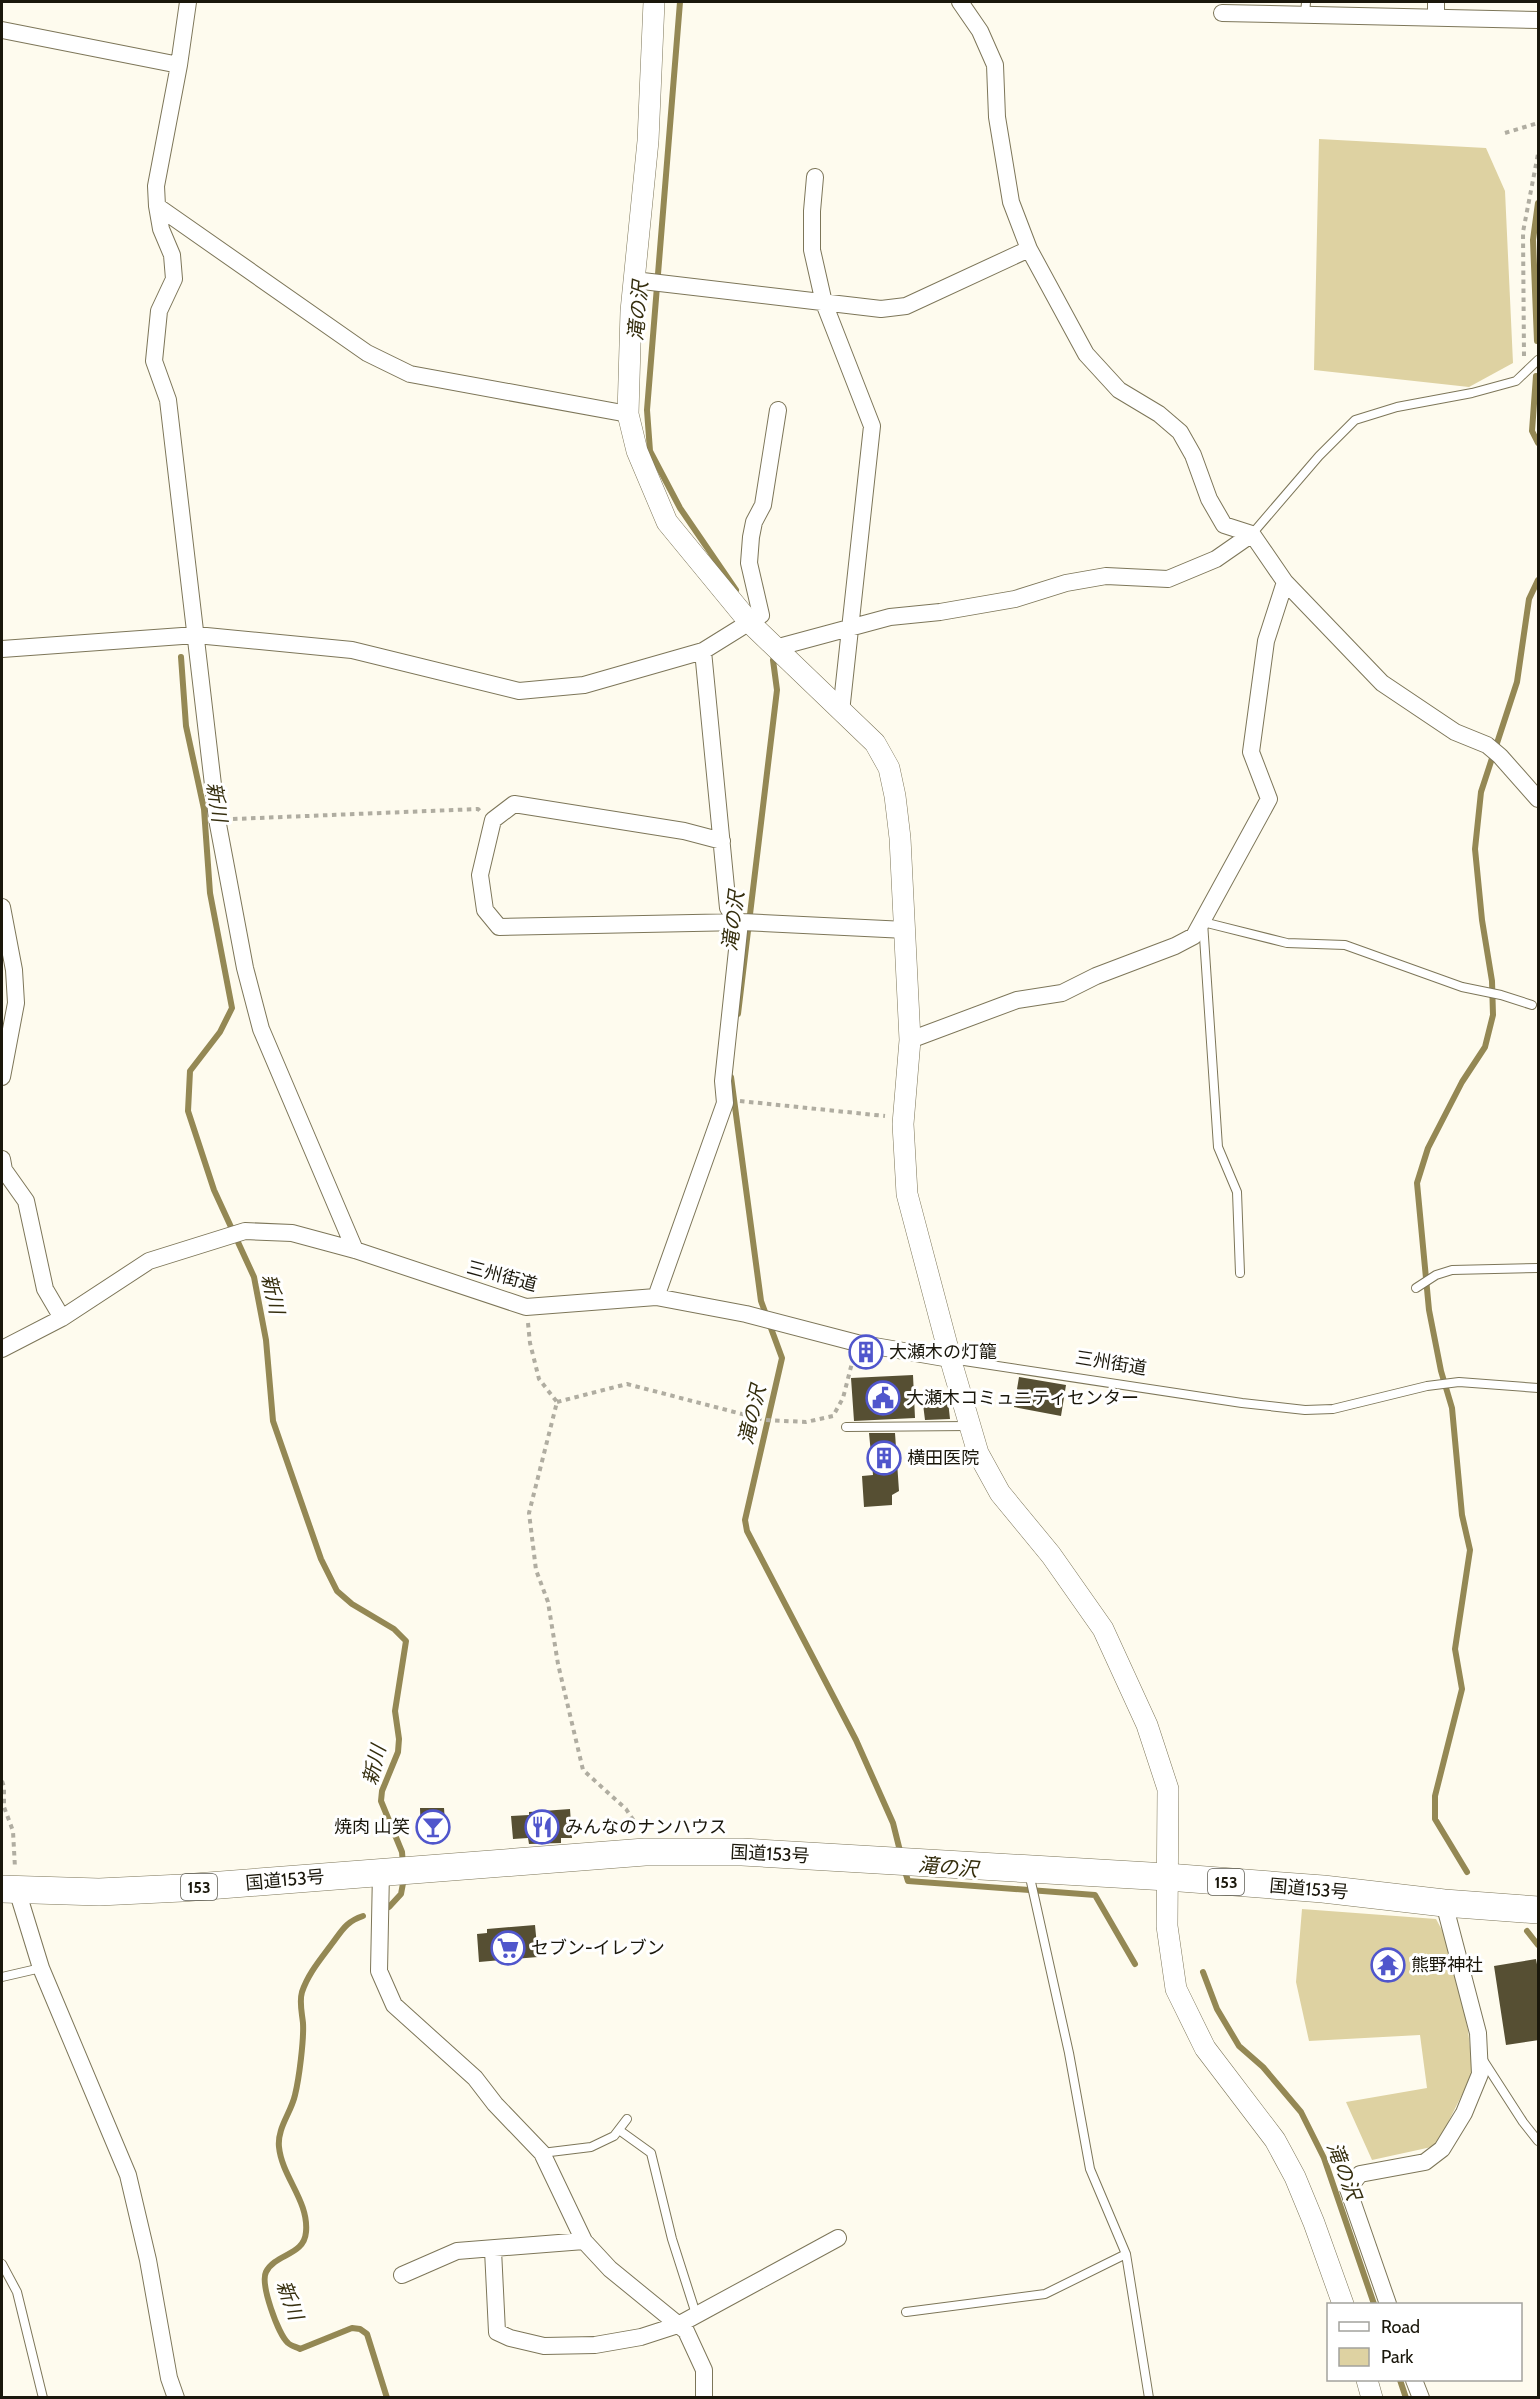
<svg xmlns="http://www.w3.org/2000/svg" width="1540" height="2399" font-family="Cabin,'Noto Sans JP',sans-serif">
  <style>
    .green { fill: #ded2a2 }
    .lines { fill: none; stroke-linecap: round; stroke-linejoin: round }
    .stream { stroke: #948854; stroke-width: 6 }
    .building { fill: #564f33 }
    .service-casing { stroke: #7d7659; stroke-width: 10 }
    .minor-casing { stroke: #7d7659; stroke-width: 18 }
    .tertiary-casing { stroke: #7d7659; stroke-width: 22 }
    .trunk-casing { stroke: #7d7659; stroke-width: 28 }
    .path { stroke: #b0ada1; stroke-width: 4; stroke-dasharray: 4.5 4.5; stroke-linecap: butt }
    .service { stroke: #fff; stroke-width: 8 }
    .minor { stroke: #fff; stroke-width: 16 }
    .tertiary { stroke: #fff; stroke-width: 21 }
    .trunk { stroke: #fff; stroke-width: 27 }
    .labels { text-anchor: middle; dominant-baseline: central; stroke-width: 6; stroke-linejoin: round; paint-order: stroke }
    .shield { fill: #fff; stroke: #5f5d54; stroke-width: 1.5 }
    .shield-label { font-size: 16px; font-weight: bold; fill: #1a170b }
    .street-label { font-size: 18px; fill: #1a170b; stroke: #fff }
    .poi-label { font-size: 18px; fill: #1a170b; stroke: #fff; text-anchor: start }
    .water-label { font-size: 20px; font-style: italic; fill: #352e0e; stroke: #fff }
  </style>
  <rect width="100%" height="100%" fill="#fefbee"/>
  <path class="green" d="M1319,139L1486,148L1505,191L1513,363L1469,387L1314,370Z
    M1302,1909L1436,1919L1449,1943L1468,2030L1473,2073L1436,2146L1372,2160L1346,2102L1427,2088L1420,2035L1309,2041L1296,1982Z"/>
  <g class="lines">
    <path class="stream" d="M680,2L647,410L650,451L680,508L736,590
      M1537,341L1533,240L1538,203
      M1536,376L1532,431L1538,443
      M181,657L186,726L204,809L210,893L232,1008L220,1032L190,1071L188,1111L214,1190L254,1277L266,1340L273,1421L321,1559L337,1591L352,1604L394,1629L406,1641L395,1711L399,1739L398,1752L382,1791L381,1801L402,1852L403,1865
      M738,1014L777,690L773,660
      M731,1077L761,1301L782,1358L745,1520L747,1531L856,1740L893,1823L901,1855
      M904,1868L908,1881L1095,1895L1135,1964
      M1467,1872L1435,1819V1796L1462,1689L1455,1649L1470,1550L1462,1515L1452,1408L1441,1371L1429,1310L1417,1183L1428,1148L1462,1082L1485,1047L1493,1015L1492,981L1482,920L1475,849L1481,792L1517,682L1529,599L1538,580
      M389,1907L401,1894L404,1878
      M363,1916C345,1922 342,1931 331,1945C320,1960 308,1974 302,1992C299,2002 302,2013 303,2023C304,2040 299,2079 295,2095C291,2113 277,2128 279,2147C282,2177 309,2201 306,2232C304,2256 276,2253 266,2272C260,2284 278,2334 288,2343C291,2346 297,2347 300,2349L352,2328L360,2329L367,2334L387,2398
      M1527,1931L1538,1945
      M1203,1972L1217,2009L1239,2046L1263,2067L1301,2112L1324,2158L1374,2304
      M1400,2380L1406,2398"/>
  </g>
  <path class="building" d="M913,1375L915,1418L854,1421L851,1378Z
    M1019,1377L1066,1385L1061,1416L1014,1407Z
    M948,1401L950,1419L925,1420L923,1404Z
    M869,1433H895L899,1491L892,1495V1505L864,1507L862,1476L873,1475Z
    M420,1808H444L446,1835L421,1836Z
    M570,1809L572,1838H561V1843L529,1844L528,1838L513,1839L511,1816L529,1815V1812Z
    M535,1925L538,1957L479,1962L477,1934L487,1933V1929Z
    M1536,1959L1539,1975V2040L1506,2045L1494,1966Z"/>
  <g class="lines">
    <g class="service-casing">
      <path id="service" d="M1305,15L1306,2
        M1252,534L1319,456L1355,420L1397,407L1472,393L1516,381L1538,360
        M1240,1273L1237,1192L1218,1147L1203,922L1287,943L1345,945L1462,987L1501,995L1532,1005
        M1416,1288L1436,1275L1452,1270L1538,1268
        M951,1359L1242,1403L1305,1410L1333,1409L1427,1386L1459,1382L1538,1388
        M846,1427L969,1426
        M1029,1873L1069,2053L1090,2169L1126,2254L1149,2398
        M2,1977L41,1968
        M1483,2060L1523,2122L1538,2141
        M619,2130L651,2153L672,2239L696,2314
        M542,2153L591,2147L614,2136L627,2119
        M2,2264L17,2292L43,2398
        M906,2312L1045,2294L1126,2254"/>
    </g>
    <g class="minor-casing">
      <path id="minor" d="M188,2L179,65L156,186L157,206L161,229L172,255L174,279L159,311L154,361L168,400L217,819L245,968L261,1029L355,1250
        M960,2L980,31L995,65L997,117L1011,202L1029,249L1086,354L1119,390L1159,414L1180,432L1193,455L1209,499L1224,525L1252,534L1285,582L1382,683L1455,732L1487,745L1500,756L1538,799
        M1222,13L1538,20
        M1436,18V2
        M2,30L179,65
        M815,177L812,211V250L824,303L872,426L841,712
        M157,206L367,353L410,374L628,414
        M634,280L881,309L906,306L1029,249
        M775,648L890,617L940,612L1015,599L1066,583L1106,576L1168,579L1216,559L1252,534
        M2,649L196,635L352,650L519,691L584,685L703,651L761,615L749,563L751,537L754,522L763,505L778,410
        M722,841L684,831L514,804L493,820L480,875L485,910L499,927L742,922L906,930
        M2,907L14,970L16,1003L2,1077
        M910,1040L1017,1000L1062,993L1096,976L1175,946L1194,936L1269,799L1251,752L1266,641L1285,582
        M2,1159L4,1170L26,1201L45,1289L62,1318
        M656,1297L725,1103L723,1081L740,922L728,908L703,651
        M2,1349L62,1318L149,1261L245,1231L292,1233L355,1250L526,1307L656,1297L746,1314L857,1343L950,1359
        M381,1872L379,1971L394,2005L475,2078L495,2104L542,2153L584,2241L610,2269L686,2331L704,2370V2398
        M17,1890L41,1968L128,2175L148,2260L169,2378L176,2398
        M493,2250L497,2332L510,2338L544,2346L595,2345L641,2337L678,2325L838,2238
        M402,2275L457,2251L584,2241
        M1388,2304L1348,2189L1360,2174L1425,2162L1442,2149L1464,2113L1480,2074L1478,2033L1444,1903
        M1414,2380L1421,2398"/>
    </g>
    <g class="tertiary-casing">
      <path id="tertiary" d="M654,2L648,141L631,311L628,414L637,451L667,522L750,623L875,743L889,768L895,796L900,838L910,1040L903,1124L907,1194L953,1368L978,1453L1000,1493L1051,1555L1103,1629L1147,1725L1168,1789L1167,1926L1176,1989L1205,2048L1275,2140L1295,2177L1314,2223L1343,2304
        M1367,2380L1372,2398"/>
    </g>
    <g class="trunk-casing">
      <path id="trunk" d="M2,1889L99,1892L182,1888L645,1852H742L1167,1877L1323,1889L1444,1903L1538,1910"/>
    </g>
    <path class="path" d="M1505,133L1538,123
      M1524,356L1523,232L1538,154
      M233,819L478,809L480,811
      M740,1101L885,1116
      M528,1323L530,1343L539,1379L557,1402L529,1513L536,1570L548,1602L558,1664L583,1770L626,1809L640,1830
      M557,1402L627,1384L765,1420L806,1422L833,1416L843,1398L853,1359
      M2,1781L4,1787V1807L13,1831L15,1868"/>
    <use href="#service" class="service"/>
    <use href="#minor" class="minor"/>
    <use href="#tertiary" class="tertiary"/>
    <use href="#trunk" class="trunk"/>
  </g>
  <defs>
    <g id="building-ring" transform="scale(1.725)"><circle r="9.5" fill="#fff" stroke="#5056cc" stroke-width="1.5"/><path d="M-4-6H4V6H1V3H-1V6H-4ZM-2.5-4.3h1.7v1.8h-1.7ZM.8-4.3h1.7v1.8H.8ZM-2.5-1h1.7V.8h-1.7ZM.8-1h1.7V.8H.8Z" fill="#5056cc"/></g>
    <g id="civic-ring" transform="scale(1.725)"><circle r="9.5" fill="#fff" stroke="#5056cc" stroke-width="1.5"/><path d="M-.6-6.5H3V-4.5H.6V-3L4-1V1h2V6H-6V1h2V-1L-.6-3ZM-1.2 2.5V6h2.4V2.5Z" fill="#5056cc"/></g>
    <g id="bar-ring" transform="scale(1.725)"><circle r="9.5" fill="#fff" stroke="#5056cc" stroke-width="1.5"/><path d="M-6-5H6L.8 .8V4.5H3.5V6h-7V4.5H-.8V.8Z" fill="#5056cc"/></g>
    <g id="restaurant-ring" transform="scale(1.725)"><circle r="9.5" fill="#fff" stroke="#5056cc" stroke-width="1.5"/><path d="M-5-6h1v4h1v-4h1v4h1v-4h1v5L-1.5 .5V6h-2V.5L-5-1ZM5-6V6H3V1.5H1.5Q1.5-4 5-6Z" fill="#5056cc"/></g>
    <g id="supermarket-ring" transform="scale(1.725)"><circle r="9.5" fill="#fff" stroke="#5056cc" stroke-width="1.5"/><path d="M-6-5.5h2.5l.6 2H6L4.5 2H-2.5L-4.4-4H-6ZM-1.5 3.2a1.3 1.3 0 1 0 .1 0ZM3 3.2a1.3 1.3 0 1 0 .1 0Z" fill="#5056cc"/></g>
    <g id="temple-ring" transform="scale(1.725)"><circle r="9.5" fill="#fff" stroke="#5056cc" stroke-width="1.5"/><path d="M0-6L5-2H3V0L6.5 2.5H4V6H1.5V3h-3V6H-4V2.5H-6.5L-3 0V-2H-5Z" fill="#5056cc"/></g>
  </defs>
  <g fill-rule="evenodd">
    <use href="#building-ring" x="866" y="1352"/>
    <use href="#civic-ring" x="883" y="1398"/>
    <use href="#building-ring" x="884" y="1458"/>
    <use href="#bar-ring" x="433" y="1827"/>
    <use href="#restaurant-ring" x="542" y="1827"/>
    <use href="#supermarket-ring" x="508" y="1948"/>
    <use href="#temple-ring" x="1388" y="1965"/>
  </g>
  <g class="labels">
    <g class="shield">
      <rect x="1208" y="1869" width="36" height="26" rx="4.5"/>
      <rect x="181" y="1874" width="36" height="26" rx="4.5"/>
    </g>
    <g class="shield-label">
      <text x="1226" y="1882">153</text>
      <text x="199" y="1887">153</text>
    </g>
    <g class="street-label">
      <text transform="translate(502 1276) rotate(15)">三州街道</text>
      <text transform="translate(1111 1363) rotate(9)">三州街道</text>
      <text transform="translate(770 1854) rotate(3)">国道153号</text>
      <text transform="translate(285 1880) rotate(-5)">国道153号</text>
      <text transform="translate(1309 1889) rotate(5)">国道153号</text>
    </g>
    <g class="poi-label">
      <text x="889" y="1352">大瀬木の灯籠</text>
      <text x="906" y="1398">大瀬木コミュニティセンター</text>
      <text x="907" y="1458">横田医院</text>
      <text x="410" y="1827" text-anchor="end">焼肉 山笑</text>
      <text x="565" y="1827">みんなのナンハウス</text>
      <text x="531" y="1948">セブン-イレブン</text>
      <text x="1411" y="1965">熊野神社</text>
    </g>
    <g class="water-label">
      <text transform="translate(638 311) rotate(-85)">滝の沢</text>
      <text transform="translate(217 802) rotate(81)">新川</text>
      <text transform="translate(733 921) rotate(-83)">滝の沢</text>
      <text transform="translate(273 1294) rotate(77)">新川</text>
      <text transform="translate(752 1415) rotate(-77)">滝の沢</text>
      <text transform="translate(374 1765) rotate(-76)">新川</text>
      <text transform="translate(948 1867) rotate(5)">滝の沢</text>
      <text transform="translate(1344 2171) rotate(69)">滝の沢</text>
      <text transform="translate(290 2300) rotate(70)">新川</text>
    </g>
  </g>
  <rect width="1540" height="2399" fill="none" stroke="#1a170b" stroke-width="6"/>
  <rect x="1327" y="2303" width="195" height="78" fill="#ffffff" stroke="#a3a29d" stroke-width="1.5"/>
  <rect x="1339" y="2322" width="30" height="9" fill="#ffffff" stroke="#a3a29d" stroke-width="1.5"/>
  <text x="1381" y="2333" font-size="18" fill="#1a170b">Road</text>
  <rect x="1339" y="2348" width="30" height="18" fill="#ded2a2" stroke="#a3a29d" stroke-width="1.5"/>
  <text x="1381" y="2363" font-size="18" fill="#1a170b">Park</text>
</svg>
